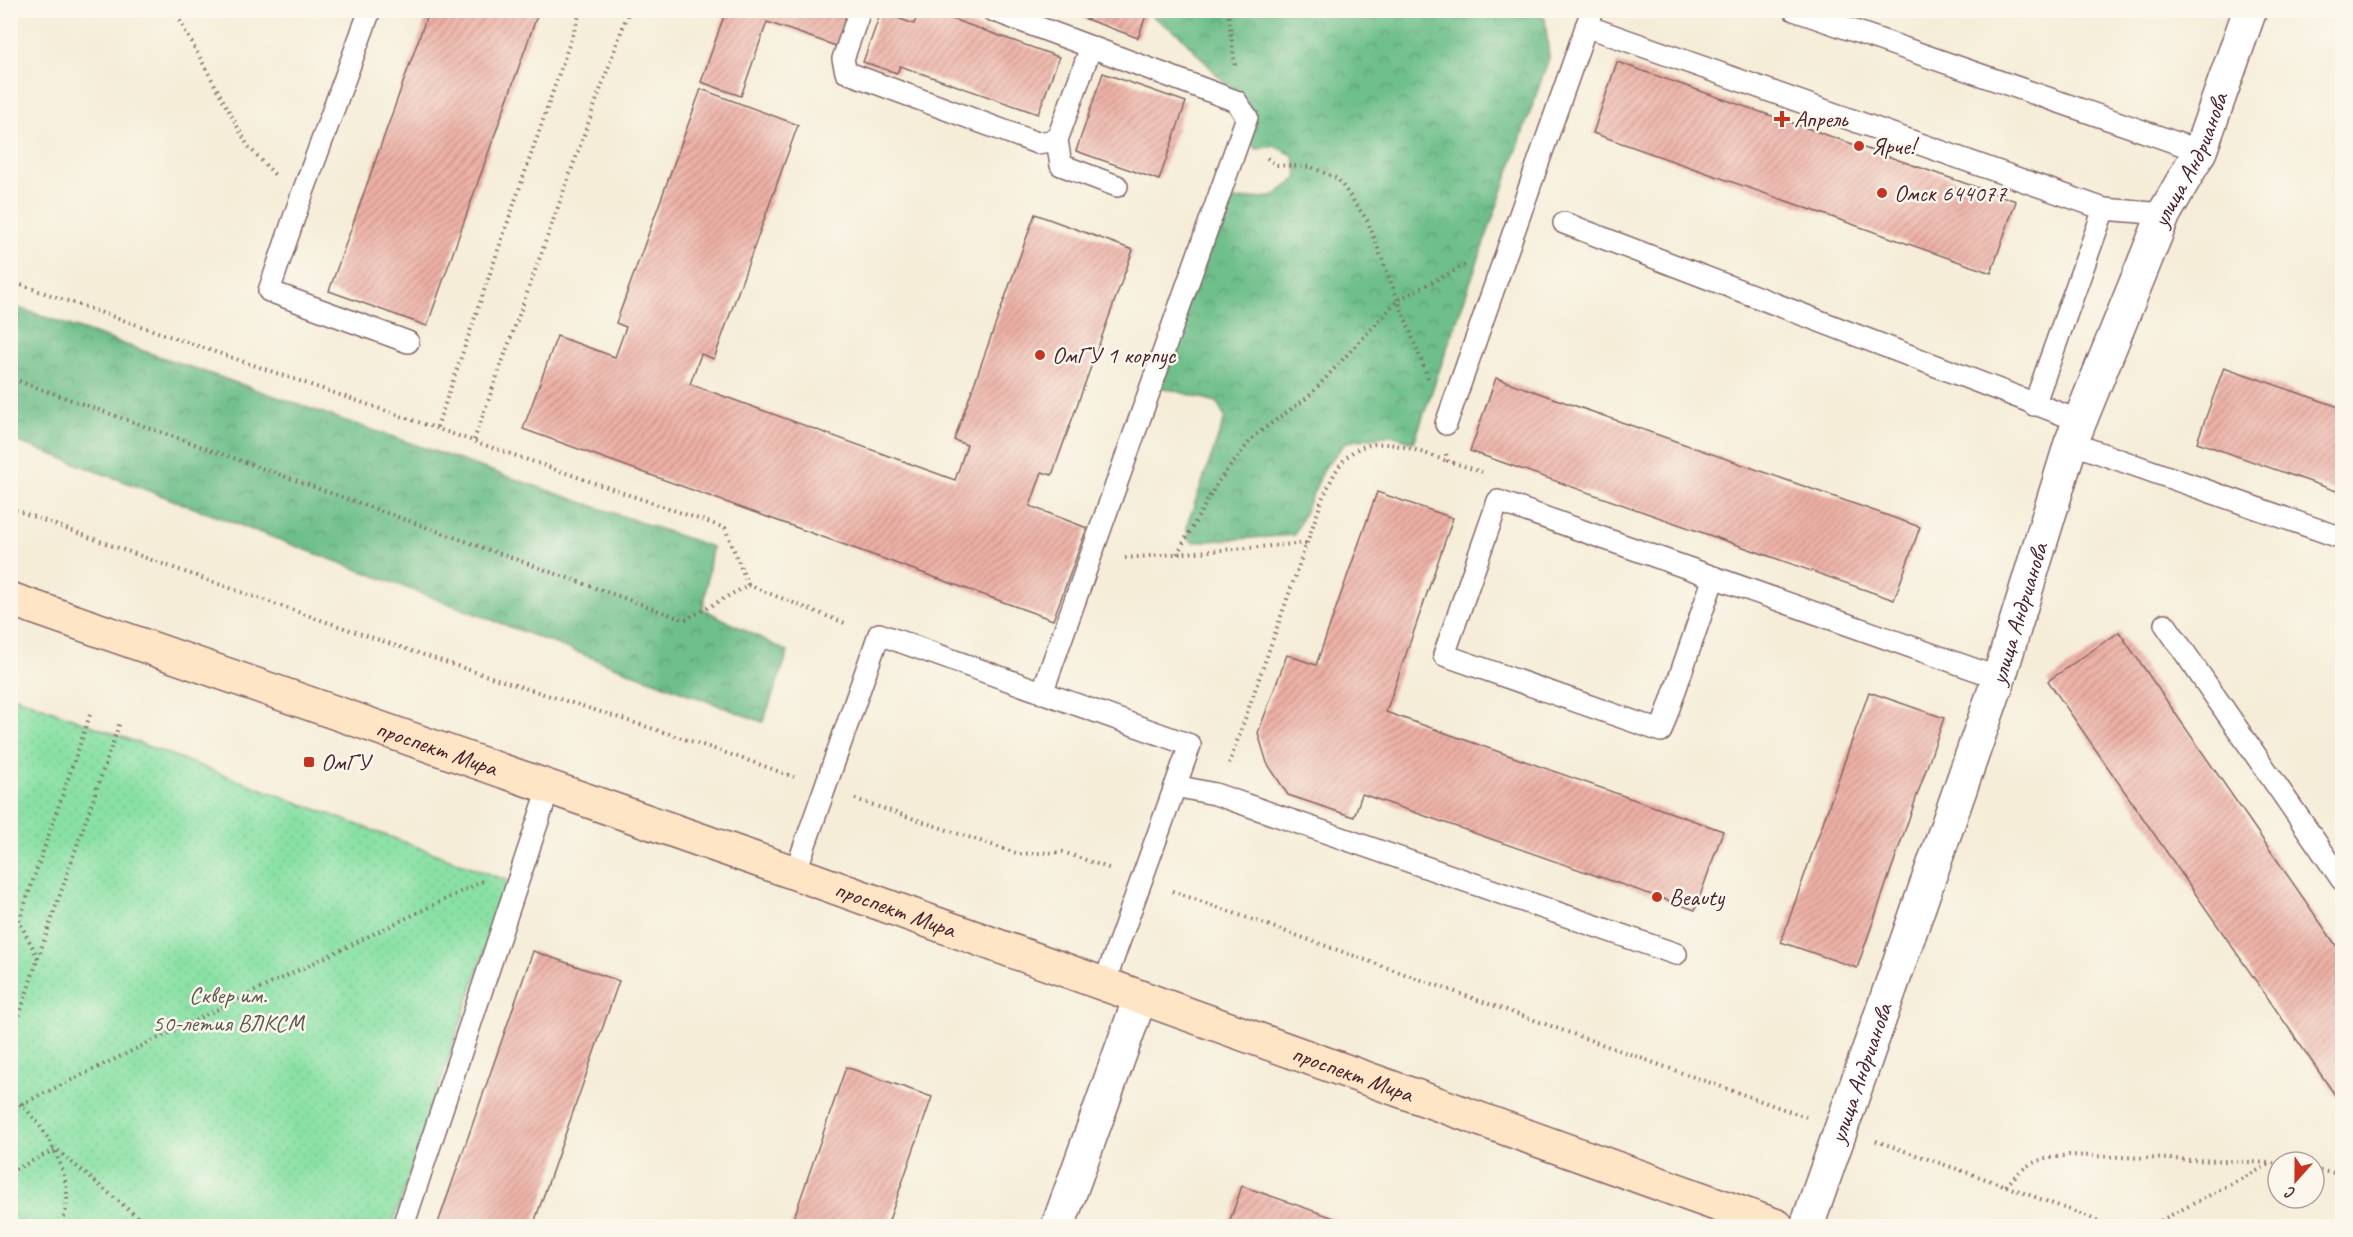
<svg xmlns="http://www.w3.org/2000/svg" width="2353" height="1237" font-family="Caveat,sans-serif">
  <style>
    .forest { fill: url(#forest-crowns); stroke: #5c6f5a; stroke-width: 1.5 }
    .park { fill: url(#park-dots); stroke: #6a8068; stroke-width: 1.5 }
    .building { fill: url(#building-hatch) }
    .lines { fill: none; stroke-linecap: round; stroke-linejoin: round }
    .lane-casing { stroke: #866768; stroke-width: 24 }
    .street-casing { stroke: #866768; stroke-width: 36 }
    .secondary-casing { stroke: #866768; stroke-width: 36 }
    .path { stroke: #866768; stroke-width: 4; stroke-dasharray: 1.5 4.5; stroke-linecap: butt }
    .lane { stroke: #fff; stroke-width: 21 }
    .street { stroke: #fff; stroke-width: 33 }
    .secondary { stroke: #fee5c5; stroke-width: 33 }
    .poi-dot { fill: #c8321e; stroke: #fbf7ec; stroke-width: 2 }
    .labels { text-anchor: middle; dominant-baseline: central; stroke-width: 5; stroke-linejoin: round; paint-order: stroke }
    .poi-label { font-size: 24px; fill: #4a1f2b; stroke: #fbf7ec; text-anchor: start }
    .street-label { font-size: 24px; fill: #4a1f2b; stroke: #fbf7ec }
    .park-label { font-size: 24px; fill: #5d5950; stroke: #fbf7ec }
  </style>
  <defs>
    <pattern id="forest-crowns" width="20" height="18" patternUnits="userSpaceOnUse" patternTransform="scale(1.5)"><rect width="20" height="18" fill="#6ebf8a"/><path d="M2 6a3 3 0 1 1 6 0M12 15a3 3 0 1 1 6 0" fill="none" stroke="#5c9b71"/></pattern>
    <pattern id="park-dots" width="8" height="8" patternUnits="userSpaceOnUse" patternTransform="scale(1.5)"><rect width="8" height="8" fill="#89e1a5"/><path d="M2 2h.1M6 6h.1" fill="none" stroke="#78c18e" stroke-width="1.8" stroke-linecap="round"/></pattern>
    <pattern id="building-hatch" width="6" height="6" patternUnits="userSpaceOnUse" patternTransform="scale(1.5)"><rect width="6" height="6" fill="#edb0a5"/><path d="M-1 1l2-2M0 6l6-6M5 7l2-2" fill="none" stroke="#c28f87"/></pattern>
  </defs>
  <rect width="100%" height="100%" fill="#fbf7ec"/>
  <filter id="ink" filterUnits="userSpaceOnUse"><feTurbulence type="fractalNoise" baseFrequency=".0167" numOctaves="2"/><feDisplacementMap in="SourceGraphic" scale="12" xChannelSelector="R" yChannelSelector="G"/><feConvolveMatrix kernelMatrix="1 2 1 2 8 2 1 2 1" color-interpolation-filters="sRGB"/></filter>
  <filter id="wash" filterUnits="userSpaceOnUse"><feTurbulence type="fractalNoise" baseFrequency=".008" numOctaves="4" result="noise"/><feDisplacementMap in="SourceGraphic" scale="24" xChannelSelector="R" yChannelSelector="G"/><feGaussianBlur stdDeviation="1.35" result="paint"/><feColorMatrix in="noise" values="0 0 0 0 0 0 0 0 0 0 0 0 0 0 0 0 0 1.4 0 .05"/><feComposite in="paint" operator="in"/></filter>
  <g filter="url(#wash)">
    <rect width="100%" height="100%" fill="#f5edd8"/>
    <path class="forest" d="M1148,10H1526L1545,18L1549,58L1414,442L1391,435L1346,442L1325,467L1294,535L1193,542L1188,539L1187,525L1225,418L1217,402L1153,385L1217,205L1234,200L1272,197L1298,178L1293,155L1274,146L1257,149L1246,139L1240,99L1180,35L1147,13Z
      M10,305L712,547L703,609L788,652L763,722L11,439Z"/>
    <path class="park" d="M10,695L508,881L392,1226H11Z"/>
    <g id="blocks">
      <path class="building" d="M429,10H539L427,326L329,291Z
        M726,10H852L839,47L767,22L741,96L701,82Z
        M919,10H927L1059,57L1038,114L900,66L897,73L863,62L881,12L914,24Z
        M1061,10H1148L1138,38Z
        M2058,10H2080L2077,18Z
        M1617,62L2016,201L1991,273L1593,133Z
        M1103,73L1186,102L1159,180L1076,151Z
        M701,89L798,125L714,359L701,354L690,384L955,480L967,445L954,440L1035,214L1133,250L1052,475L1042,472L1030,506L1087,528L1053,620L523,429L557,336L615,357L626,327L616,323Z
        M2224,367L2342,408V493L2197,442Z
        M1496,378L1920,527L1894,600L1470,451Z
        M1377,492L1453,518L1386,712L1723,831L1695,910L1362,794L1354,817L1288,795L1267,763L1258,733L1287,655L1316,665Z
        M2119,632L2342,954V1105L2048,681Z
        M1869,692L1944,718L1857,968L1781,942Z
        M533,951L619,981L533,1226H437Z
        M846,1067L932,1097L887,1226H791Z
        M1242,1186L1357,1226H1228Z"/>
    </g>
  </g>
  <g filter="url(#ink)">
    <use href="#blocks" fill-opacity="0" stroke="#866768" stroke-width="1.5"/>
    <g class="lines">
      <g class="lane-casing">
        <path id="lane" d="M370,10L299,203L269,291L408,342
          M860,10L843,59L846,72L1037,143L1057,140
          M992,10L1236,101L1247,117L1042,693
          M1794,10L2200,151
          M1586,26L2104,209L2164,214
          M1091,47L1057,140L1061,165L1117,186
          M1564,223L2080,421
          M2034,405L2104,209
          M1446,424L1592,10
          M2071,443L2342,538
          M1714,577L1661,731L1444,655L1498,501L1999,678
          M2165,624L2342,880
          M1175,786L1215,794L1676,954
          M795,873L879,634L1190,745L1104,984
          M403,1226L549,788"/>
      </g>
      <g class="street-casing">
        <g id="street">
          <path d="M1058,1226L1140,998"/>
          <path id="s1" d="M1807,1226L1999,678L2071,443L2164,214L2200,151L2250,10"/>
        </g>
      </g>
      <g class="secondary-casing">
        <g id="secondary">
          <path id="s2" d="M10,599L795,873L1777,1226"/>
        </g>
      </g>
      <path class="path" d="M174,10L248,146L275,175
        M1228,10L1235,66
        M1267,158L1276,165L1311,167L1338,179L1367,220L1428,378
        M10,281L725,528L748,585L685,620L10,378
        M437,427L581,10
        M474,440L629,10
        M1446,454L1448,461L1482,472
        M10,508C153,561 297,613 442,661C559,700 677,734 794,777
        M1177,554L1218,482L1254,436L1308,397L1398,300L1467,264
        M1125,558L1307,543
        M748,585L847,624
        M1229,764L1323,497C1328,488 1332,477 1338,468C1365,426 1411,449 1447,461
        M855,799L1019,854L1063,852L1111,869
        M1172,891L1806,1117
        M38,958L19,921L91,712
        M10,1044L38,958L120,722
        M10,1097C39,1114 65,1161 67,1194C68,1204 64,1216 62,1226
        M22,1104L483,881
        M1876,1141L2006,1186L2112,1226
        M2314,1170L2342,1174
        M10,1172L56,1149L148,1226
        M10,1185L14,1197L10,1219
        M2006,1186C2029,1160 2036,1160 2069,1155L2272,1163
        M10,1222L23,1226
        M2150,1226L2272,1163L2278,1164"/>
      <use href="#lane" class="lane"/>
      <use href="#street" class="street"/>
      <use href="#secondary" class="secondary"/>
    </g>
  </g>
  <g class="poi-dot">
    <path d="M1779 110h6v6h6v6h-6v6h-6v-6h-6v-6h6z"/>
    <circle cx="1859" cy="146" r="6"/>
    <circle cx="1882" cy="193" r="6"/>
    <circle cx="1040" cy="355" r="6"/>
    <rect x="303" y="756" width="12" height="12" rx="3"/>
    <circle cx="1657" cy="897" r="6"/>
  </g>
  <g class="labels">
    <g class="poi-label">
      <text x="1794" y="119">Апрель</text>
      <text x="1871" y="146">Ярче!</text>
      <text x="1894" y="193">Омск 644077</text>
      <text x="1052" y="355">ОмГУ 1 корпус</text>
      <text x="321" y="762">ОмГУ</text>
      <text x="1669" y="897">Beauty</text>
    </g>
    <g class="street-label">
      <text stroke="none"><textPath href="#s1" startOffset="1134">улица Андрианова</textPath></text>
      <text stroke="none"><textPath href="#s1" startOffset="648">улица Андрианова</textPath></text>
      <text stroke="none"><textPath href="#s2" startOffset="452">проспект Мира</textPath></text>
      <text stroke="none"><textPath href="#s2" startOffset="938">проспект Мира</textPath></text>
      <text stroke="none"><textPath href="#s2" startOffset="1424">проспект Мира</textPath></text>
      <text stroke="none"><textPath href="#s1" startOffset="162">улица Андрианова</textPath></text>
    </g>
    <g class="park-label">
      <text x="228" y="995">Сквер им.<tspan x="228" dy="28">50-летия ВЛКСМ</tspan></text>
    </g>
  </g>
  <rect width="2353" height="1237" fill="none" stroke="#fbf7ec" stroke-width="36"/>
  <g transform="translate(2296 1180) rotate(201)"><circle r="28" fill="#fbf7ec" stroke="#b4a19f" stroke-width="1.5"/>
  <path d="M0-4.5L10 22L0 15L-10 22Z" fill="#c8321e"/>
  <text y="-9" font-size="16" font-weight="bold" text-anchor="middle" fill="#4a1f2b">С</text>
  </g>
</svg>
